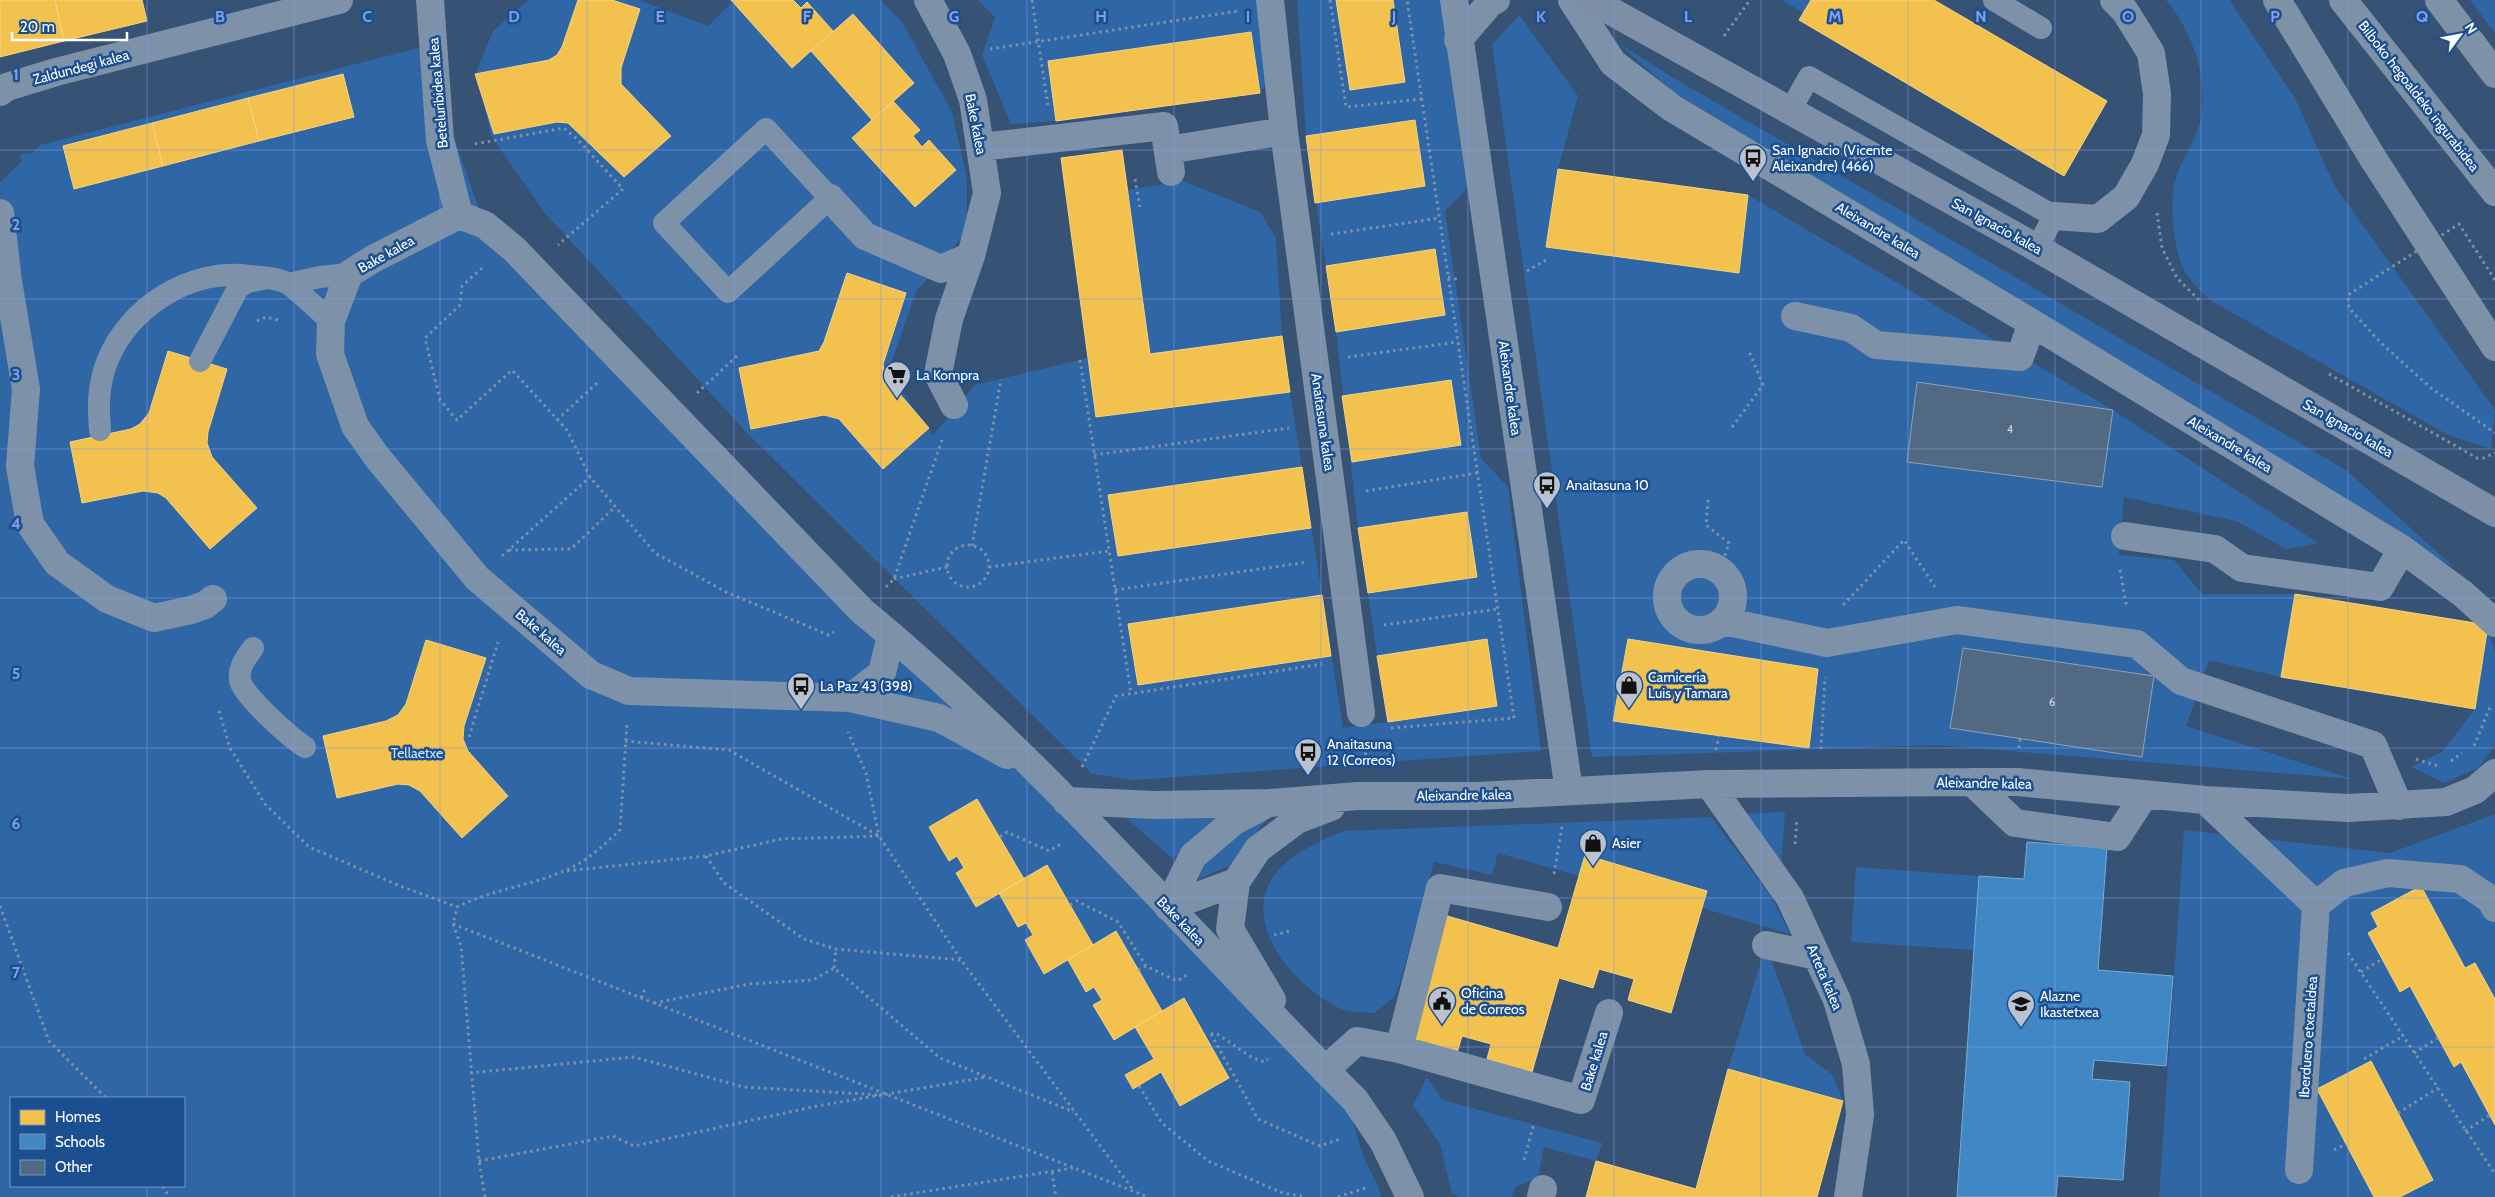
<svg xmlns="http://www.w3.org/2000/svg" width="2495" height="1197" font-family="Cabin,sans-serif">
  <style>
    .green { fill: #2f66a5; fill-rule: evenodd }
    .homes { fill: #f2c14e; stroke: #f6d483 }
    .schools { fill: #3f88c5; stroke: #79acd6 }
    .building { fill: #526984; stroke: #92a2b6 }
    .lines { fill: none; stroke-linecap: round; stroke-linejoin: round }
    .path { stroke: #7d92a8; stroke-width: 3; stroke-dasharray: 2.5 4; stroke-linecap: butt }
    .lane { stroke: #7d92a8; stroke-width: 22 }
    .street { stroke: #7d92a8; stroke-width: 28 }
    .primary { stroke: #7d8ea7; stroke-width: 28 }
    .highway { stroke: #7e92a7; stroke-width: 28 }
    .path-bridge { stroke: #7d92a8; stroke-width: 3; stroke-dasharray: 2.5 4; stroke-linecap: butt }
    .grid { fill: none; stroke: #839eea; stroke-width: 1; stroke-opacity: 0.55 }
    .labels { text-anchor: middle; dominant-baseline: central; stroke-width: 5; stroke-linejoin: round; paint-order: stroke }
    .number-label { font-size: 11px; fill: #d4dae0 }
    .street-label { font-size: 14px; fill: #fff; stroke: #1b4f8f }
    .poi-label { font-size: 14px; fill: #fff; stroke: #1b4f8f; text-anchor: start }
    .park-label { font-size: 14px; fill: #cfe3fa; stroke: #1b4f8f }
    .grid-label { font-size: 16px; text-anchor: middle; font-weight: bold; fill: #839eea; stroke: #1b4f8f; stroke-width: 5; stroke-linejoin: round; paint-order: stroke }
  </style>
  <rect width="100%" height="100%" fill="#365274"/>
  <path class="green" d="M528,0H639L708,26L731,3L729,0H881L902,22L952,112L967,179V231L916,292L888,372L933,435L975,385L1088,358L1128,190L1183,181L1260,212L1276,238L1282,336L1290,392L1343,728L1387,722L1358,528L1336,332L1306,136L1297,0H1440L1467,189L1445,211L1481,458L1508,487L1541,751L1134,780L1092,774L746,432L544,212L491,136L477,70L493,31Z
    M978,0H1265L1273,75L1260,93L1251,32L1049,61L1056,121L1011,124L982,55L995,17Z
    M1782,0H1811L1803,13Z
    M2166,0H2229L2296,100L2334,185L2495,410L2491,449L2450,436L2210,300C2203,293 2195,286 2189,278C2173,257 2169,206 2175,181C2180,163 2192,147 2198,129C2212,87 2194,33 2166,0Z
    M2470,0H2495V33Z
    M1519,15L1578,96L1558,169L1546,247L1739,273L1748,195L2113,410L2318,543L2286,549L2236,521L2124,497L2119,555L2174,560L2202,594H2295L2281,677L2209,660L2186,726L2352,779L1938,745L1592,757L1492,45Z
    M1617,42L1672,77L2346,470L2456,569L1672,91Z
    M422,47L485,225L1343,1088L1363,1156L1378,1186L1381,1197H0V182L21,162L20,155L32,153L40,145ZM11,1098H184V1186H11Z
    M2488,625L2495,652V746L2478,768L2444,783L2411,767L2442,752L2475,709Z
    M1785,812L1781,870L1740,814Z
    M2495,814V1197H2159L2184,830L2390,853Z
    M1220,815L1196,835L1173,859L1124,816Z
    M1269,817L1229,866L1198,879L1206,861L1233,839Z
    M1711,817L1771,896L1790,934L1702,908L1706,890L1586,855L1579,876L1498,853L1492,875L1434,862L1396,995L1375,1013C1365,1012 1350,1013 1341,1009C1299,989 1244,931 1270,882C1283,857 1319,841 1344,831Z
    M1856,867L1979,876L1974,950L1851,942Z
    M1766,945L1805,1054L1832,1074L1843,1101L1728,1069Z
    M1427,1077L1442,1100L1602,1143L1596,1161L1544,1147L1538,1178L1515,1187L1512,1197H1459L1452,1193L1440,1144L1413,1105Z"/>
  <path class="homes" d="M0,0H55L64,41L0,57Z
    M55,0H142L147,21L64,41Z
    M578,0H612L640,9L621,68V84L671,136L624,177L568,123L557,122L494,134L475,74L549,60L557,55L562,47Z
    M731,0H793L801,8L807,2L833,31L792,68Z
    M1336,0H1393L1405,82L1350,90Z
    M1811,0H1934L2107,101L2064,176L1799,20Z
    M853,14L914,83L872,120L811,51Z
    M1251,32L1260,93L1056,121L1048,61Z
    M343,74L354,117L259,141L248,98Z
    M248,98L259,141L163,166L152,123Z
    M893,101L920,130L913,136L922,147L929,140L956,170L915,207L852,138Z
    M1415,120L1425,186L1315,203L1306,136Z
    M152,123L163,166L74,189L63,146Z
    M1122,150L1150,354L1282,336L1290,392L1096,417L1061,158Z
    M1558,169L1748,195L1739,273L1546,247Z
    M1435,249L1445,315L1336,332L1326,266Z
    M847,273L906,293L883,364L886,378L929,428L883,469L839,419L824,415L751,429L739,368L819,351L824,342Z
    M168,351L227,369L208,432L207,443L212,457L257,508L210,549L166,498L158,493L143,491L82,503L70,442L131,429L140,424L149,413Z
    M1451,380L1461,445L1352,462L1342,396Z
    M1302,467L1311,528L1118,556L1108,495Z
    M1467,512L1477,577L1368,593L1358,528Z
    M2295,594L2488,625L2475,709L2281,677Z
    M1322,595L1331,656L1138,685L1128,624Z
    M1487,639L1497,706L1388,722L1377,656Z
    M1628,639L1818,669L1809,748L1613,721Z
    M426,640L486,658L464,726L463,739L468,751L508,796L462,838L420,791L409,785L398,784L337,798L323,736L386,721L398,715L406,704Z
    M977,799L1024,879L976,907L956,873L964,868L957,856L949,861L929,827Z
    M1585,855L1707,891L1671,1013L1628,1000L1634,979L1599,969L1593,988L1559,978L1532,1072L1487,1059L1491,1044L1462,1036L1457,1053L1408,1039L1444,915L1558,948Z
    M1047,865L1093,945L1044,974L1025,940L1033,935L1026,923L1018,927L999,893Z
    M2421,886L2465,968L2475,963L2495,999V1125L2461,1062L2454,1067L2410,986L2400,992L2368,933L2378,927L2371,913Z
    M1116,931L1162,1011L1114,1040L1093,1005L1102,1000L1094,987L1086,992L1068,960Z
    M1184,998L1229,1078L1180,1106L1161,1072L1133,1089L1125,1075L1154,1059L1135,1027Z
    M2371,1061L2433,1180L2400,1197H2374L2317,1089Z
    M1728,1069L1843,1101L1817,1197H1586L1596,1161L1696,1189Z"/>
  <path class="schools" d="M2027,842L2107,848L2098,970L2173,976L2166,1066L2094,1060L2092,1079L2130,1082L2123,1180L2058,1176L2056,1197H1957L1979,876L2024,879Z"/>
  <path class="building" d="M1917,382L2113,410L2102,487L1907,462Z
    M1963,648L2154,676L2142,757L1950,728Z"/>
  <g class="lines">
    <path class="path" d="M1032,0L1048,106
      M1330,0L1346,107L1422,99
      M1724,36L1750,0
      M990,49L1238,11
      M475,144L564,128L578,140L623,189L558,245
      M1135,179L1140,208
      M2157,213L2162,248L2177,278L2200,301
      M1331,234L1440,218
      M482,268L462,286L460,305L425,338L440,400L457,420L512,370L567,430L590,477L655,553L726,592L829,635L834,632
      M1527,271L1546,260
      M1448,277L1460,280
      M257,321L266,317L282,321
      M1348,357L1458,342
      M1080,360L1131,694
      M2329,374L2477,458H2484L2495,453
      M697,393L739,354
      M557,420L597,383
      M1732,427L1763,385L1748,349
      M1094,455L1289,428
      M1366,491L1477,473
      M1708,500L1706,525L1729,543L1720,570
      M947 566a21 21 0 1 1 42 0a21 21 0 1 1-42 0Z
      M972,546L1001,379
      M509,550L571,549L615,507
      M502,556L590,477
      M989,567L1109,551
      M2120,570L2127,608
      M894,579L947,567
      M886,587L894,579L943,437
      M1115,590L1308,562
      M1843,605L1904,540L1937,590
      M1384,625L1498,609
      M219,711L230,748L265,804L309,847L400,886L457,907
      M1391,728L1514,718L1407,0
      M469,737L498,642
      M625,741L729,750L879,836L961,960L1134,1191
      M1365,746L1366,762
      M2474,746L2491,705
      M2019,748L2020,739
      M1821,749L1825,677
      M1716,750L1719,736
      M2416,759L2441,767
      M2451,761L2462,753
      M1082,767L1116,696L1322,664
      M1000,837L1007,832L1049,851L1061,844
      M1795,844L1797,818
      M706,856L724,883L804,939L836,949L961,960
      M567,871L706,856L781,839L879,836L866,773L848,732
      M1554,874L1562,826
      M1070,905L1077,901L1118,922L1146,966
      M0,906L49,1041L106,1098
      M453,924L1148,1197
      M1274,935L1290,931
      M2348,953L2495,1174
      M834,968L836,949
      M1138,970L1146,966L1177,981L1187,975
      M2361,972L2382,959
      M641,998L645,989
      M654,1003L749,984L813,980L834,968L940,1058L1074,1112
      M1211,1034L1258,1119L1320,1146L1340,1139
      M1211,1034L1216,1033L1251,1057L1264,1062L1268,1059
      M2414,1053L2438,1038
      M2364,1059L2403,1036
      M470,1073L634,1057L744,1087L882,1095
      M1139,1086L1162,1123L1208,1161L1283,1193L1306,1197
      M2398,1113L2438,1088
      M2465,1131L2490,1115
      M2334,1150L2346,1144
      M1524,1160L1534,1123
      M479,1161L613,1136L634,1146L817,1106L987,1077
      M1052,1172L1056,1197
      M163,1186L169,1197
      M485,1197L479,1161L461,946L453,924L457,907C491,890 529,886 564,871C586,862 603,846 620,830L627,724
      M891,1197L1073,1168
      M1338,1197L1368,1187"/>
    <path class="lane" d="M1994,0L2041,28
      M1790,111L1809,77L2054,216L2037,248
      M766,129L830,198L728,292L664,223Z
      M288,284L320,277L349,274
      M200,361L238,288L247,282L263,279
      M100,430C98,407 98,385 107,362C128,307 192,267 250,276C262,277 277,278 287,283C297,289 320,312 331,321
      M253,648C246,658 238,667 240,680C242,695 291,738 305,747"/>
    <path class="street" d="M430,0L440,140L459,215
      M1270,0L1284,131L1361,713
      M1454,0L1569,791
      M1572,0L1613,63L1672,108L2032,323L2402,549L2463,594L2495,623
      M1458,40L1490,3L1496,0
      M0,92L7,87L56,72L339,0
      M981,147L1164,126L1171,172
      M1168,150L1284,131
      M830,198L865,236L941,269L971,256L987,193L973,100L957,54L928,0
      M0,213L8,281L26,389L20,466L30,524L57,563L107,599L154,618L191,610L205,605L213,599
      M2054,216L2098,219L2126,197L2145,164L2156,135L2157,94L2151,53L2125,11L2114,0
      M1795,316L1851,328L1876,345L2020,357L2032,323
      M954,405L938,374L949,319L971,256
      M2125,536L2215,549L2242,568L2380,587L2402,549
      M1667 597a33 33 0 1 1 66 0a33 33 0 1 1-66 0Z
      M1723,621L1827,643L1957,620L2137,644L2181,681L2373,745L2399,806
      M891,635L882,673L850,698L629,691L591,675L477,578L377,457L355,426L330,354L331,321L349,274L373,259L459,215L485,225L514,249L862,611C1041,758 1192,937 1355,1100L1383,1141L1410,1197
      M850,698L939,718L1007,755
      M1972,782L2015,823L2117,837L2145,794
      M1709,784L1790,898L1837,1000L1856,1064L1860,1115L1848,1197
      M2205,800L2316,905
      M1066,801L1155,805L1269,803L1358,796H1478L1709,784L1972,782H2017L2205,800L2349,808L2446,802L2475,790L2495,773
      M1168,907L1193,856L1233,822L1263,806
      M1168,907L1236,882
      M1766,945L1817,956
      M1272,1000L1230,929L1236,882L1258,849L1297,820L1331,807
      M1399,1049L1440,888L1548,907
      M1325,1070L1357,1041L1399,1049L1581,1100L1609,1013
      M2299,1170L2316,905L2344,883L2388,873L2460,879L2490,899L2495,908
      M1541,1197L1543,1189"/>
    <path class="primary" d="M1591,0L2037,248L2495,513"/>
    <path class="highway" d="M2277,0L2374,160L2495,347
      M2343,0L2495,192
      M2439,0L2495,74"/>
    <path class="path-bridge" d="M2495,280L2459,224L2348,295L2349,308L2381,343L2431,388L2495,433"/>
  </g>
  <path class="grid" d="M147,0V1098M294,0V1197M440,0V1197M587,0V1197M734,0V1197M881,0V1197M1027,0V1197M1174,0V1197M1321,0V1197M1468,0V1197M1614,0V1197M1761,0V1197M1908,0V1197M2055,0V1197M2201,0V1197M2348,0V1197M0,150H2495M0,299H2495M0,449H2495M0,598H2495M0,748H2495M0,898H2495M0,1047H2495M147,1186V1197"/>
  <defs>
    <g id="bus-pin" transform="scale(1.4375)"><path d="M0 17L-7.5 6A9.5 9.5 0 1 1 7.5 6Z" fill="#b9c2ce" stroke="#1b4f8f"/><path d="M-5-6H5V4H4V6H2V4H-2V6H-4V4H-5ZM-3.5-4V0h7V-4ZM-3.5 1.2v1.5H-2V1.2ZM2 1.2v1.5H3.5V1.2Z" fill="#111"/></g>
    <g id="supermarket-pin" transform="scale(1.4375)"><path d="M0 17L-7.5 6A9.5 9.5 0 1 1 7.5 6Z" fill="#b9c2ce" stroke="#1b4f8f"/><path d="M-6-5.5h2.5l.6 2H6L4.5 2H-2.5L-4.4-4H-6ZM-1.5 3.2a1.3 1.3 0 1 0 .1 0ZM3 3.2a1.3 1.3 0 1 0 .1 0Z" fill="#111"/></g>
    <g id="shop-pin" transform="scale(1.4375)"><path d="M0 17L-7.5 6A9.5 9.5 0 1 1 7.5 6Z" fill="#b9c2ce" stroke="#1b4f8f"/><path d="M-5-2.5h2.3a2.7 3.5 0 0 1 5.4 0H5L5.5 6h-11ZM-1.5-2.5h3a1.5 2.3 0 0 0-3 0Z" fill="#111"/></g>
    <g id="civic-pin" transform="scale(1.4375)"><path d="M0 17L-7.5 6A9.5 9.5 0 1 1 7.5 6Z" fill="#b9c2ce" stroke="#1b4f8f"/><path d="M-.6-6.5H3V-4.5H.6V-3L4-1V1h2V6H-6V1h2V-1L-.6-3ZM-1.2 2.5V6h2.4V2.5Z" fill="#111"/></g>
    <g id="school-pin" transform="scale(1.4375)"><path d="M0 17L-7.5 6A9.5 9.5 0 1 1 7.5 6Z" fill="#b9c2ce" stroke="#1b4f8f"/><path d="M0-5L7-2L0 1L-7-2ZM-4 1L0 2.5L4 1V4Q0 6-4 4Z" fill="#111"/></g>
  </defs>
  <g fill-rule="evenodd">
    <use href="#bus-pin" x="1753" y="158"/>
    <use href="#supermarket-pin" x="897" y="375"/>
    <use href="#bus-pin" x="1547" y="485"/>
    <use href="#shop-pin" x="1629" y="685"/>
    <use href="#bus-pin" x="801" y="686"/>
    <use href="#bus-pin" x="1308" y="752"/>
    <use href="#shop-pin" x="1593" y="843"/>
    <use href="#civic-pin" x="1442" y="1001"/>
    <use href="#school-pin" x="2021" y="1004"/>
  </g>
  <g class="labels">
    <g class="number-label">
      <text x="2010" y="429">4</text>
      <text x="2052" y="702">6</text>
    </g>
    <g class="street-label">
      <text transform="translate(81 67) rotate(-15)">Zaldundegi kalea</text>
      <text transform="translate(438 93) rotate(-95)">Beteluribidea kalea</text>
      <text transform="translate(2419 96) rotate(52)">Bilboko hegoaldeko ingurabidea</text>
      <text transform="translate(976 124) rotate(79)">Bake kalea</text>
      <text transform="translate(1997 226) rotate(29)">San Ignacio kalea</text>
      <text transform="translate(1878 230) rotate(31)">Aleixandre kalea</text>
      <text transform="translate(386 254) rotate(-29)">Bake kalea</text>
      <text transform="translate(1510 388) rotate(82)">Aleixandre kalea</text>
      <text transform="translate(1323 422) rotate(82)">Anaitasuna kalea</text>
      <text transform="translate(2348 428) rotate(30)">San Ignacio kalea</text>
      <text transform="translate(2230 444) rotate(31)">Aleixandre kalea</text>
      <text transform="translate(541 632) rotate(41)">Bake kalea</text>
      <text transform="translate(1984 783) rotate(1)">Aleixandre kalea</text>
      <text transform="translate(1464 795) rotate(-1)">Aleixandre kalea</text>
      <text transform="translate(1181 921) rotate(46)">Bake kalea</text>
      <text transform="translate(1825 977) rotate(67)">Arteta kalea</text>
      <text transform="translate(2308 1037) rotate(-86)">Iberduero etxetaldea</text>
      <text transform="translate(1594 1061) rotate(-73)">Bake kalea</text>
    </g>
    <g class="poi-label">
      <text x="1772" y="150">San Ignacio (Vicente<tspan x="1772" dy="16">Aleixandre) (466)</tspan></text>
      <text x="916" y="375">La Kompra</text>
      <text x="1566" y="485">Anaitasuna 10</text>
      <text x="1648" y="677">Carnicería<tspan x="1648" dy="16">Luis y Tamara</tspan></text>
      <text x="820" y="686">La Paz 43 (398)</text>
      <text x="1327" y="744">Anaitasuna<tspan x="1327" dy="16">12 (Correos)</tspan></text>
      <text x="1612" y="843">Asier</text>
      <text x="1461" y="993">Oficina<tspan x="1461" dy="16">de Correos</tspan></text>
      <text x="2040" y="996">Alazne<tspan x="2040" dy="16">Ikastetxea</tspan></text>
    </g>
    <g class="park-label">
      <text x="417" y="753">Tellaetxe</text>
    </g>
  </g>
  <g class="grid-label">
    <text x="220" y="22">B</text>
    <text x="367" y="22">C</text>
    <text x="514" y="22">D</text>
    <text x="660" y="22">E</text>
    <text x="807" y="22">F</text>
    <text x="954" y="22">G</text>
    <text x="1101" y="22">H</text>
    <text x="1248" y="22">I</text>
    <text x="1394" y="22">J</text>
    <text x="1541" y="22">K</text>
    <text x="1688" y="22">L</text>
    <text x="1835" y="22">M</text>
    <text x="1981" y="22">N</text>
    <text x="2128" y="22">O</text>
    <text x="2275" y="22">P</text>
    <text x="2422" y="22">Q</text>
    <text x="16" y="80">1</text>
    <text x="16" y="230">2</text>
    <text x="16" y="380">3</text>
    <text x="16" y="529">4</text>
    <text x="16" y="679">5</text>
    <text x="16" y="829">6</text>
    <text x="16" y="978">7</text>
  </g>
  <rect x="10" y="1097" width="175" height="90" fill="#1b4f8f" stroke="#7695bc"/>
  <rect x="20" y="1110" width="25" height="15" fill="#f2c14e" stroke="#7695bc"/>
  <text x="55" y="1122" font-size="15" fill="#ffffff">Homes</text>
  <rect x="20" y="1134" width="25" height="15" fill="#3f88c5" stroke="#7695bc"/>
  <text x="55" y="1147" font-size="15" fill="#ffffff">Schools</text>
  <rect x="20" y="1160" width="25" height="15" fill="#526984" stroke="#7695bc"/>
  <text x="55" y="1172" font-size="15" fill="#ffffff">Other</text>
  <g transform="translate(2460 35) rotate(58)" stroke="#1b4f8f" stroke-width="4" paint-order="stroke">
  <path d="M0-4L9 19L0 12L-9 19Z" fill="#ffffff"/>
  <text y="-8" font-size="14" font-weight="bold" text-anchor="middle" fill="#ffffff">N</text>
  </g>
  <path d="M12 32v8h115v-8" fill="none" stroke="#ffffff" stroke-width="2.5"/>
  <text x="20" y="32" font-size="15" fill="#ffffff" stroke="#1b4f8f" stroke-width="4" paint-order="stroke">20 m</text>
</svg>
